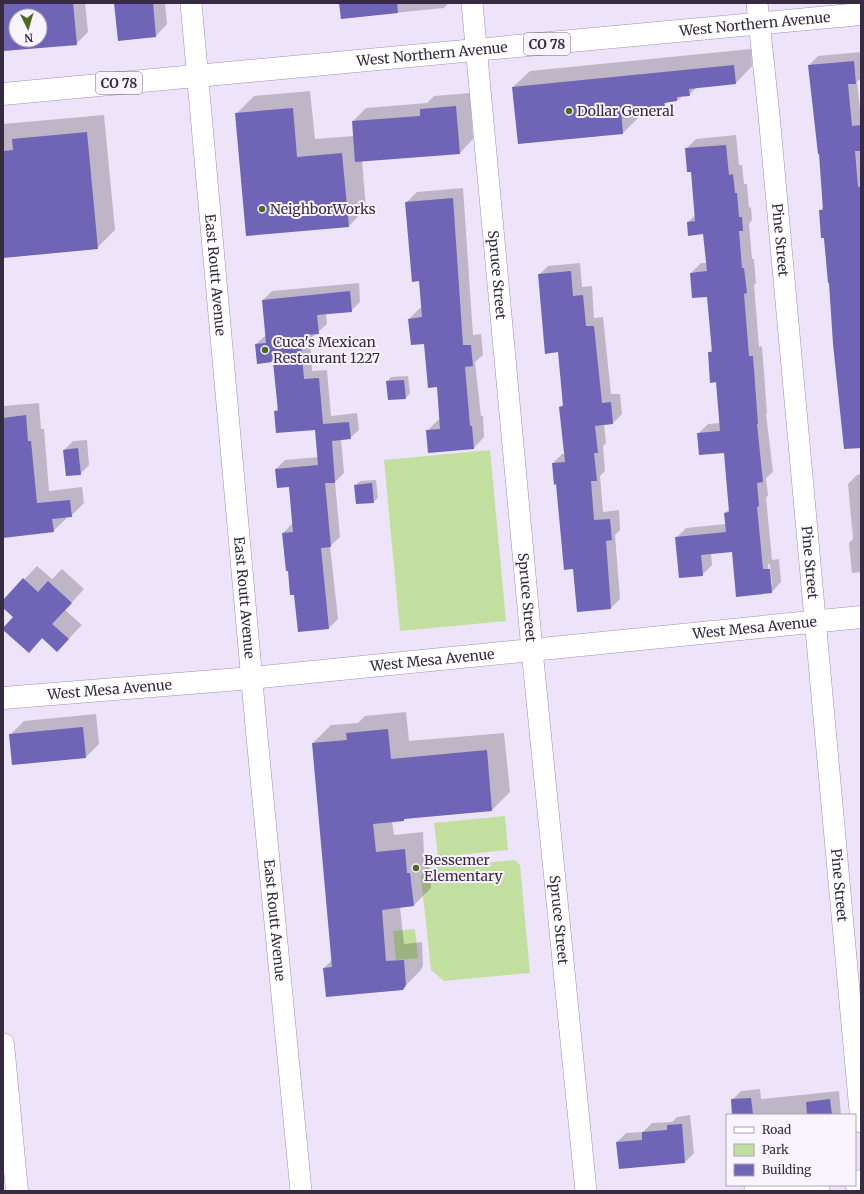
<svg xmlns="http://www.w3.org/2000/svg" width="864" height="1194" font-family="Merriweather,serif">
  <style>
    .green { fill: #c3df9f }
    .shadow { fill: #0003; fill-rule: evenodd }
    .building { fill: #6f64b6; fill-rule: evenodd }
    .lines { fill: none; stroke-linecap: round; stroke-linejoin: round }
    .street-casing { stroke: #a38abb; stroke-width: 22 }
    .secondary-casing { stroke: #a38abb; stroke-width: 23 }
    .primary-casing { stroke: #a38abb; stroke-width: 23 }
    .street { stroke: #fff; stroke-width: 21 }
    .secondary { stroke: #fff; stroke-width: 22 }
    .primary { stroke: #fff; stroke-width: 22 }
    .poi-dot { fill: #4e6a1d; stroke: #f9f3fe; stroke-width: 1.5 }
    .labels { text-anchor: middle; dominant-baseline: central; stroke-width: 4; stroke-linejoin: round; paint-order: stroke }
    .shield { fill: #f9f3fe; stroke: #706779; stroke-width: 1 }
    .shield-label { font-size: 13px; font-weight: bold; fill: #362b40 }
    .street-label { font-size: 14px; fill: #362b40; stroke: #f9f3fe }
    .poi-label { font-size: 14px; fill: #362b40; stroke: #f9f3fe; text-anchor: start }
  </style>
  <rect width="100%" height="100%" fill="#eee4f9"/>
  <path class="green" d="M490,450L506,621L400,631L384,460Z
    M505,816L508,850L438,857L434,823Z
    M515,860L520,865L530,973L444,981L431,970L421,877L426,868Z
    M415,929L418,958L396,960L393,931Z"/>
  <path class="shadow" d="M3,3H85L88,32L76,44L3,51ZM16,16H40V40H16Z
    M115,3H165L167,24L156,36Z
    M340,3H449L444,8L342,18Z
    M751,49L752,66L736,83L697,87L689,95L682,96L677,101H668L664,105L638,108L639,117L623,133L513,87L530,71Z
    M861,52V78L857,82L861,117V447L830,282L820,210L824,206L820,153L809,65L818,56Z
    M310,91L315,139L354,136L353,121L366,108L427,103L434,96L470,93L473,139L460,153L362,160L366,208L349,226L236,114L254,96Z
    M104,115L115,230L97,248L3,257V124Z
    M736,135L739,165H742L744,184H747L749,208L751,207L752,220L749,224L752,259H754L756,283L754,285L759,347L762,346L767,413L766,414L773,472L766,478L768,496L766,497L772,560L779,559L781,582L772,592L732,551L711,553L712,565L702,575L676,538L686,528L726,524L725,513L730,509L725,452L698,434L708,424L720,423L717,381L709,353L712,349L708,296L691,273L701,263H707L704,233L688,222L695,215L692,171L686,149L696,139ZM768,564H770L772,585H770Z
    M463,188L473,335L481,334L483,355L475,362L481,416H483L484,437L474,448L427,431L438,420H440L438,386L425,343L409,319L420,308H422L420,280L406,203L417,192Z
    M580,263L582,287L592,286L594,318L603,317L611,394H620L622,414L613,423L604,424L606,443L603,446L605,471L600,476L603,512L619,510L620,530L615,535L620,599L611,608L574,568L553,463L562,454H565L560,407L563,404L559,351L539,275L548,266Z
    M359,283L360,302L351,311L326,313L327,324L310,339L312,371L327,370L331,416L357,413L359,430L350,438L341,439L344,473L335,482L340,537L330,546L338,619L329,628L295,594L283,533L292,524L290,486L276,469L285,460L319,457L316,429L275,411L278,408L274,361L256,344L266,335L263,300L272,291Z
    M408,376L410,393L406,398L387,382L391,377Z
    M39,403L41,429H44L49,491L82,487L84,503L71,516L66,517V519L53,531L3,537V406Z
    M87,440L89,465L80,474L64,450L73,441Z
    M861,474V572L852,573L849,543L853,539L848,484L857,475Z
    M376,480L378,498L373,502L356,485L360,481Z
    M37,566L52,579L62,569L84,589L65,610L82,625L57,651L43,638L28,652L15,617L3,607V602Z
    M406,712L409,741L504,733L510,792L492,810L406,818L404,820L392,821L394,835L423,832L424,855H428L431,888L413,906L400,907L404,944L422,942L423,966L420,971L402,989L324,968L333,959L313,743L331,725L358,723L365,716Z
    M96,714L99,744L86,757L10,735L24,721Z
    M760,1089L761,1099L839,1091L841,1115H733L732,1100L741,1091Z
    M690,1115L694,1153L685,1162L617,1142L626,1133L643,1132L652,1123L672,1122L677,1117Z"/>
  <path class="building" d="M3,3H73L77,45L3,51ZM16,16H40V40H16Z
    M114,3H153L156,37L118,41Z
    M339,3H397L398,13L341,19Z
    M854,61L856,84H848L852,126L861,125V151H855L858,187H861V448L844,449L833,344L829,283H828L824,238H821L819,210H823L819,154H818L808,65Z
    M734,65L736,84L689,89L690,96L677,97V101L664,103L665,106L621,110L623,134L518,144L512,87Z
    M456,106L460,154L355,162L352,121L420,116V109Z
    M293,108L297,157L342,153L349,227L246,236L235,113Z
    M87,132L98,249L3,258V151L13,150L12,139Z
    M726,145L729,175L733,174L735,193H737L739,217H742L743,231H739L742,268H744L747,293L744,294L749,356H753L758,424H757L763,482L757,483L759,506L757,507L763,569H770L772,593L736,597L732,552L701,555L703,576L679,578L675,537L726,532L724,513L729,512L724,453L699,455L697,433L720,431L716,382L710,383L708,352H712L707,297L692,298L690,273L707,271L703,234L688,236L687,222L695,221L691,172H687L685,148Z
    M453,198L463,345H471L473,366L465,367L470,426H472L474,449L428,453L426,430L440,429L437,387L428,388L424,344L411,345L408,319L422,317L419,281L412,282L405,202Z
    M571,271L573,296L583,295L586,326H594L602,403L611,402L613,424L595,426L598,453H594L597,481H591L594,520L610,519L612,540L606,541L611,609L577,612L573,569L564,570L556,484L554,485L552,463L565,462L559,407L563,406L558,352L545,354L538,274Z
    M350,291L352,312L317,315L319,334L307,335L308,342L301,343L304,379L319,378L323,424L349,422L351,439L332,441L335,483H325L331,547L321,548L329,629L298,632L294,595H290L288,571H286L282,533L293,532L289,487L277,488L275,469L318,465L315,430L276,433L274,411H278L273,362L257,364L255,344L266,343L262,300Z
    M404,380L406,399L388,400L386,381Z
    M26,415L28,441H31L37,503L70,500L72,517L52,519L54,532L3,538V418Z
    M78,448L81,475L66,476L63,450Z
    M372,483L374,503L356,504L354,485Z
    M23,578L38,592L48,581L72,603L52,624L69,639L57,652L42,638L29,653L3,630V628L13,617L3,608V600Z
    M83,727L86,758L12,765L9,734Z
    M388,729L391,759L487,750L492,811L404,819V821L373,824L376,852L405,849L407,873H410L414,906L382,910L386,961L404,960L406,985L403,990L326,997L323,968L332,967L312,743L347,740L346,733Z
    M751,1098L753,1115H732L731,1099Z
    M830,1099L832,1115H807L806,1102Z
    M682,1124L685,1163L619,1169L616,1142L642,1140V1132L667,1130V1125Z"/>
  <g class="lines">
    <g class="street-casing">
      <g id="street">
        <path id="s1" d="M191,3L257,737L301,1191"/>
        <path id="s2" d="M472,3L532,650L586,1191"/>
        <path id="s3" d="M757,3L769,115L861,1122"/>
      </g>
    </g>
    <g class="secondary-casing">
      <g id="secondary">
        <path id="s4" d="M3,698L252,678L861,617"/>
        <path d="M3,1044L17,1191"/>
        <path d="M855,1182L861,1181"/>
        <path d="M755,1191L819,1185"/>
      </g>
    </g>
    <g class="primary-casing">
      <g id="primary">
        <path id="s5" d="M3,94L861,14"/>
      </g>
    </g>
    <use href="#street" class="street"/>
    <use href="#secondary" class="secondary"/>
    <use href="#primary" class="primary"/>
  </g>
  <g class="poi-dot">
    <circle cx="569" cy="111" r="4"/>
    <circle cx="262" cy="209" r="4"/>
    <circle cx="265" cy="350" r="4"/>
    <circle cx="416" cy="868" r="4"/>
  </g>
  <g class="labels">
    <g class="shield">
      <rect x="524" y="33" width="46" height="22" rx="3"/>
      <rect x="96" y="72" width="46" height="22" rx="3"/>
    </g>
    <g class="shield-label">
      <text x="547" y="44">CO 78</text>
      <text x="119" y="83">CO 78</text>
    </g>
    <g class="street-label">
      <text stroke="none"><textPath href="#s5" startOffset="755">West Northern Avenue</textPath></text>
      <text stroke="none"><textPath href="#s5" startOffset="431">West Northern Avenue</textPath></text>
      <text stroke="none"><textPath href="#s3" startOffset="238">Pine Street</textPath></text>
      <text stroke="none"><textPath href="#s1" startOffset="273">East Routt Avenue</textPath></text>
      <text stroke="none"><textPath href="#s2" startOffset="273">Spruce Street</textPath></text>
      <text stroke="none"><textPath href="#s3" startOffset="562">Pine Street</textPath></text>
      <text stroke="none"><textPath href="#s1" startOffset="597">East Routt Avenue</textPath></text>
      <text stroke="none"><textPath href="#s2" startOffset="597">Spruce Street</textPath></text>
      <text stroke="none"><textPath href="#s4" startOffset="755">West Mesa Avenue</textPath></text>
      <text stroke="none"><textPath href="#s4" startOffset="431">West Mesa Avenue</textPath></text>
      <text stroke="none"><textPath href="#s4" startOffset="107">West Mesa Avenue</textPath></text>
      <text stroke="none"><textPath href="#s3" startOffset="886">Pine Street</textPath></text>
      <text stroke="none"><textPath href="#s1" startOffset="921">East Routt Avenue</textPath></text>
      <text stroke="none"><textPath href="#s2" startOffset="921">Spruce Street</textPath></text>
    </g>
    <g class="poi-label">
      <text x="577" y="111">Dollar General</text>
      <text x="270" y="209">NeighborWorks</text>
      <text x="273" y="342">Cuca's Mexican<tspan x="273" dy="16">Restaurant 1227</tspan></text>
      <text x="424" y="860">Bessemer<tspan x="424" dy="16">Elementary</tspan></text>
    </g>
  </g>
  <rect width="864" height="1194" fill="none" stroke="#362b40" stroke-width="8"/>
  <rect x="726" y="1114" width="130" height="72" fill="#f9f3fe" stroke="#aba3b2"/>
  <rect x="734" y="1127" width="20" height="6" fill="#ffffff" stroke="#aba3b2"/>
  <text x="762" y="1134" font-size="12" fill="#362b40">Road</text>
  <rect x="734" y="1144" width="20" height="12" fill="#c3df9f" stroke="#aba3b2"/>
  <text x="762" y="1154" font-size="12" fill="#362b40">Park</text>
  <rect x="734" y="1164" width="20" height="12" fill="#6f64b6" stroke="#aba3b2"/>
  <text x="762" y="1174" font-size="12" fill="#362b40">Building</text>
  <g transform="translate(28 28) rotate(175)"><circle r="19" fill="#f9f3fe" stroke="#aba3b2"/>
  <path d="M0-3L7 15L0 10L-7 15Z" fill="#4e6a1d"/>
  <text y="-6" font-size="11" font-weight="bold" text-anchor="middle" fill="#362b40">N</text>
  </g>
</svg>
